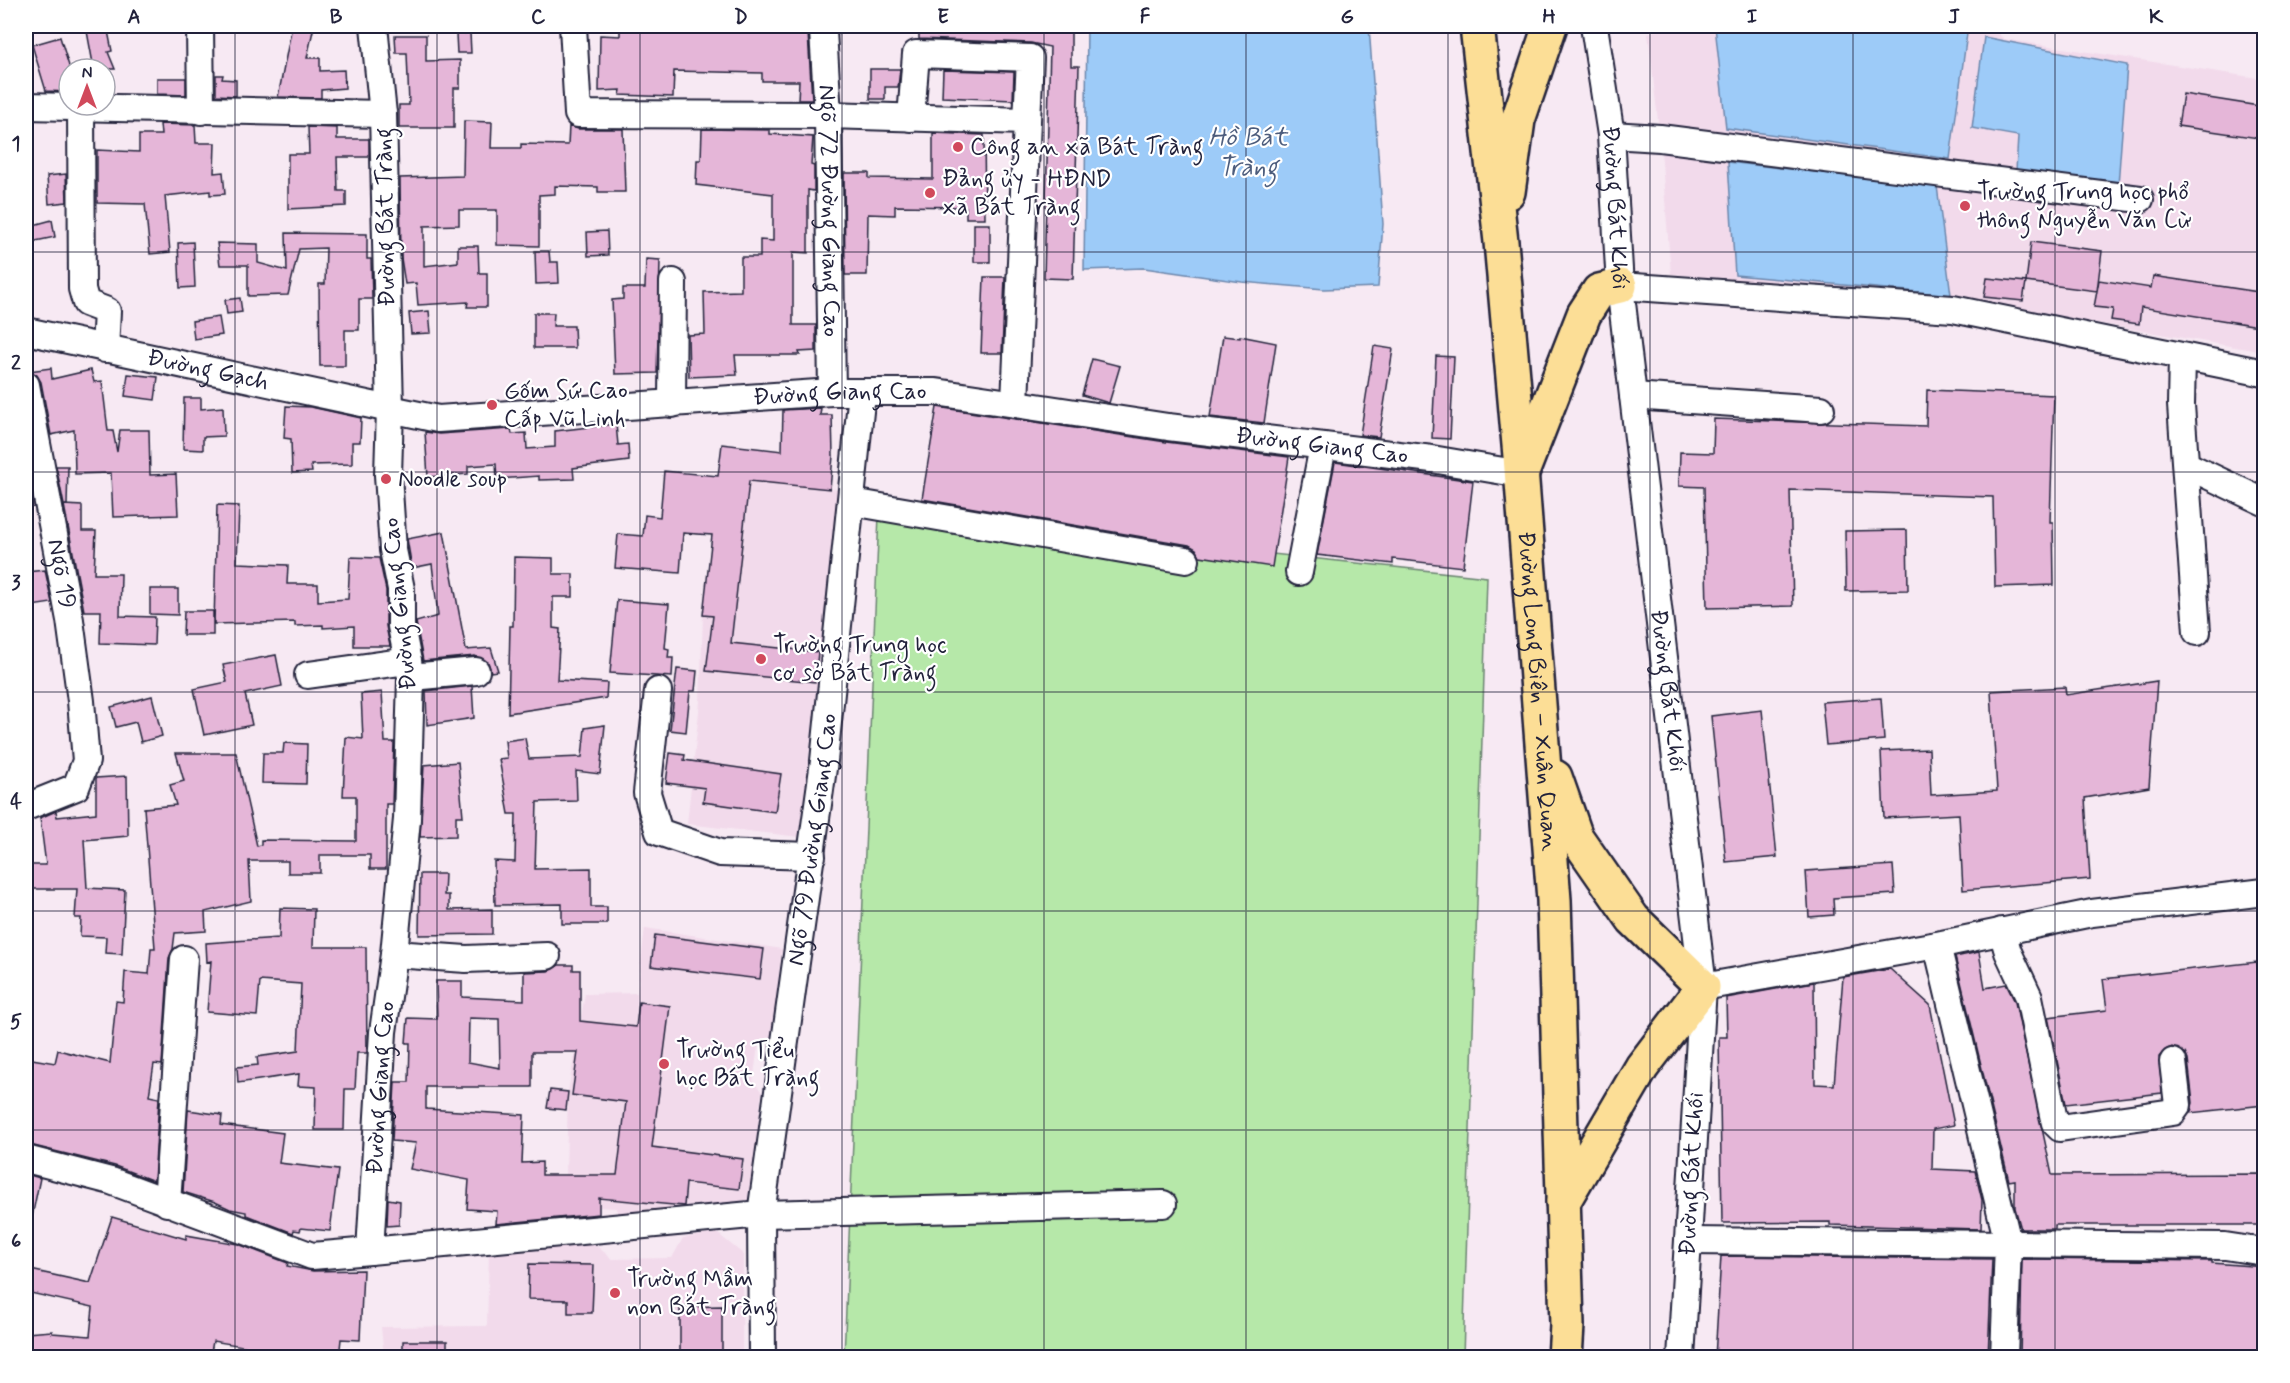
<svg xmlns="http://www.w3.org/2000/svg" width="2290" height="1383" font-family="Mynerve,sans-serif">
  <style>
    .built { fill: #f2daeb }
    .green { fill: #b6e8a9; stroke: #6c8572; stroke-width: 1.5 }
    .water { fill: #9dcbf8; stroke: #6c87ac; stroke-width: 1.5 }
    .building { fill: #e5b6d8; stroke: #22223b; stroke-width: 1.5; fill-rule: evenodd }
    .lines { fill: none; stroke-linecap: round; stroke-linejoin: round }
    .minor-casing { stroke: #22223b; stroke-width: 30 }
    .major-casing { stroke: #22223b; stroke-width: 38 }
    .minor { stroke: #fff; stroke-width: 26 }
    .major { stroke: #fcde96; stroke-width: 33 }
    .grid { fill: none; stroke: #22223b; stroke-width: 1.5; stroke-opacity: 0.55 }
    .poi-dot { fill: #d1495b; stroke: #fff; stroke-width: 2 }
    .labels { text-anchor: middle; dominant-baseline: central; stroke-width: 4.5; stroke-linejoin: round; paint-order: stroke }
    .poi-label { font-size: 24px; fill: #22223b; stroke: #fff; text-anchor: start }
    .street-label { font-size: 24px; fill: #22223b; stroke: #fff }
    .water-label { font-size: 26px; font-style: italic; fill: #4d5d7d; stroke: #fff }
    .neatline { fill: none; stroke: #22223b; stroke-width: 2 }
    .grid-label { font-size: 20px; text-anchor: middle; font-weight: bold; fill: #22223b }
  </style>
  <rect width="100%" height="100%" fill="#f7e9f3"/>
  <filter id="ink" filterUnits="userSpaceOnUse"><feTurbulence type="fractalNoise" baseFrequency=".0167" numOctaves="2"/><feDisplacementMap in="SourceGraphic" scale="12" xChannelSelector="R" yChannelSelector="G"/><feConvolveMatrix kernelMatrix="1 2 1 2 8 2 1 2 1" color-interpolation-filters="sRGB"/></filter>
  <g filter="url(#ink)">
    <path class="built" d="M1673,26H1990L2004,39L2264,79V352L1965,300L1671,274L1660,138L1648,33Z
      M722,444L833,456L830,489L839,490L800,837L687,824L700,702L703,615Z
      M645,928L782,949L772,1039L758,1046L753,1081L762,1092L749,1200L621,1217L616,1208L599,1207V1175H566L568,1092L585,994L637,993Z
      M717,1233L743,1254L742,1357H384L381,1327L487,1326L489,1250L592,1242L612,1259L672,1258L683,1238Z"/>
    <path class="green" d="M879,515L915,516L1487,577L1463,1357L844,1358Z"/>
    <path class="water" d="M1087,26H1369L1383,224L1378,287L1324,289L1242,282L1144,268L1084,270Z
      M1715,26H1968L1950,159L1726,128Z
      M1984,37L2127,65L2118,185L2016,171L2018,136L1972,128Z
      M1728,162L1937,186L1951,295L1735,275Z"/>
    <path class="building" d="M86,26H107L112,51L108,52L115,69H94Z
      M292,26H314L307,58H320V71L344,70L345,88L321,90V98L278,97Z
      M620,26H794V33H808L812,100H798L799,81H762V73L674,71L673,97L620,95L621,90L599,91L600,35L620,36Z
      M919,26H1071V66H1079L1073,279L1044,278L1050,47L1031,43L919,39Z
      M470,33L471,53H457L456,34Z
      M395,35H426V61L460,60V88H454V128H399V105H409L407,53H396Z
      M60,37L69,66V92L46,91L32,45Z
      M870,69H900L898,87H885V99H870Z
      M943,70L1014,72L1013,100L942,97Z
      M216,75H223L222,79L236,80V96L216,95Z
      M157,78H186V95L157,94Z
      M2183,94L2265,107V139L2178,126Z
      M464,121L492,122L491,148H521V144L568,145L569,126L578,129H623L625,192H598V187L555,186V194L539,195V246L497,245V210H459V225L424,226V266L458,262V246H478L479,273H487V307H467L468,302L418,305L416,283L405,284L401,258L400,178L463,176Z
      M160,124L195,125L196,143H215L214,173L223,172L225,194L210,195V191L165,196L170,252L150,254L145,204L97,203V150L139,152V135H161Z
      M308,127L337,128V139H369V157H337L338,191H346V206L288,209V154H309Z
      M702,129L770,130V134L813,137L811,165L814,166V191L808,190V253L793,252V325H816V351L799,352L800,355H735L737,375L689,377L688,335L705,334L704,292L741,291V257H760V240L773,241V194L696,185L697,160H701Z
      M933,133L984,135L985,218H966V207L895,206V215L868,214L867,275H845L844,173H869V178L933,179Z
      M66,174L67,202L49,204L47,176Z
      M52,220L55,237L26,243V227Z
      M974,224H990V262H974Z
      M607,231L608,255L588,256L587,232Z
      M286,233L367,234V259H371L372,299H359V330H345V366H320L319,284H325L326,248L299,249L288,295L248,296V265H220L217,243L258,244V263L287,271Z
      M193,242L195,287L180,288L178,243Z
      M2031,242L2102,251L2097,291L2026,282Z
      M535,251H549L550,262H558L559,283L536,284Z
      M646,259L660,260L657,373L615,374L612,300L623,299V288H645Z
      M2153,276L2265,293V327L2141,307L2139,324L2111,320L2113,309L2094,307L2099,280L2151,288Z
      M984,277H1005L1002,353H981Z
      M1987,278L2026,282L2023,301L1984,297Z
      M240,298L242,312L227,314L225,300Z
      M429,311L431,333L411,334L409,313Z
      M534,313H554L553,326H574L575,348H534Z
      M219,317L222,335L194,339L192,321Z
      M1223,336L1240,338V336L1276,343L1264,423L1210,417Z
      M1374,346L1393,349L1379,437L1360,435Z
      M1436,356L1454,357L1450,439L1432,438Z
      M1092,359L1120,366L1109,403L1082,395Z
      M51,368L52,379L91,370L94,382L102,381L108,431H113L117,452L120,430H149L150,475L176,474L178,515L113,517L111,473L75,474L74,430L51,435L41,382L37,375L29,371Z
      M128,374L158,377L155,400L125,396Z
      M1927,390L2054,395L2050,522H2053L2054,585L1995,587L1993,497L1790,490L1793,606L1707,608L1704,487L1679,486L1680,452L1713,453L1714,419L1926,426Z
      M184,398H201V409L223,407L224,436L203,437V450L183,449Z
      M286,406L311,407L361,418L360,442H352V464L311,465L312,472L292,473L291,439L284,438Z
      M937,407L1166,442L1289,457L1272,567L1200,556L1196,549L1189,545L922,499Z
      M821,408L820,415H832L833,456L830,489L749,481L731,643L818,652L815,682L706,671L713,616L703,615L712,535L683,533L680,573L615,568L618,534L643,536L645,515L660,517L664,471L718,476L722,444L782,451L783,410Z
      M616,424L618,445L628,444L629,461L573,468L574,479L539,480V476L497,479L496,464L468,466V474L428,477L425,432L439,434L511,429L512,434L526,433L527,449L555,447V431Z
      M1335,462L1473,481L1463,567L1393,559V564L1317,555Z
      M26,464L34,507L26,508Z
      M56,466H68L67,505H64Z
      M64,505L82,506V531H96L94,574H121L120,616L155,617L154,645L100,643L101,611H84Z
      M217,505L239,506L237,563L288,565L287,584H318V601L348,599L350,557L379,558L386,590V626L390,646H354V626L323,628V625L295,626V622L214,624Z
      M1907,530L1908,590L1846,591L1845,531Z
      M444,532L466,650L491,648L498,671L491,672L488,662L475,656L423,661L416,622L438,616L432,564L412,568L407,539Z
      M514,557L553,558V574H573V597H553V628L560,629L557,680L607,683L606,698L508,713L510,626H513Z
      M45,570L52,603L32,606L27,572Z
      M150,589H178V615L150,614Z
      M617,600L669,604L665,648L669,649L668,658H673L672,677L610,673Z
      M184,611H213V635H183Z
      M276,655L282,686L245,694L252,725L204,735L194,689L227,682L223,665Z
      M677,669L697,671L695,691H690L686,732L670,730Z
      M2157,681L2149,787L2085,798L2090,879L1963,890L1959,814L1884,818L1881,751L1929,749L1931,795L1997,791L1991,691L2065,687L2066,695Z
      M472,686L474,718L427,725L426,691Z
      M382,692L385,742H394L392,804H386V869H370V855H320V873H288V861H249L251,901L205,912L206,931L175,933L173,949L169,958L162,1065L154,1064L149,1096L159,1098L154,1181L115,1166L26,1144V1058L55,1063L58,1050L110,1063L116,1001L123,1002L125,972L149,974L151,948H155L144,808L176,805L170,785L184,781L176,753H236L257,846L261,845V840L356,841V796H343L346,737L363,739L361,694Z
      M152,696L162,736L141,742L136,722L116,727L111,707Z
      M1881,698L1884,740L1826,745L1822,702Z
      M1762,710L1777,857L1726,862L1711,716Z
      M605,725L600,774L576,771L577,801L537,802L535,869L591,868V907H607V924H562V904L495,905L494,861L515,862L516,814H509L499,759L507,758L505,741L525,738L529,759L582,757L585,728Z
      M284,743L307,744L306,784L262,783L263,753H283Z
      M670,753L685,755L684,760L781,774L775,812L703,802L705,788L666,783Z
      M458,762L463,816H456V836L420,837L424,765Z
      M127,776L128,836L84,840L87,888L125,890L122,954L105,953L106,937L80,936L81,918H75L77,889H26V865H46L40,818L56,811L57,817L96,813V778Z
      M1893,865L1895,894L1833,898L1834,915L1809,917L1806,871Z
      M420,874H445L444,895H449V910L492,909V934L419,935Z
      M280,908L314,909L313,947H366L367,1053H357L355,1089H345L344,1130H315L316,1087L298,1086L299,1074L238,1083L237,1067L258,1065L257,1057L298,1051L301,984L260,981L257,1016L207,1012L211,961L207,962L206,943L279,938Z
      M655,935L764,949L760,979L651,966Z
      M1979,952L1985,988L2006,984L2015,1002L2052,1175L2262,1174V1225H2055V1229H2021L2015,1208V1180L2009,1181L1955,957Z
      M2257,962L2265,1029V1067L2259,1068L2264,1105L2190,1113L2193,1103L2188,1060L2185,1053L2172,1047L2165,1050L2159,1057L2162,1093L2066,1104L2048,1017L2107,1010L2103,979Z
      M559,965H573V970H580V1021L636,1027L639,1002L670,1006L652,1147L743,1159L739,1189L686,1183L684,1206L599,1198V1214L496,1224L497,1211L467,1209L469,1180L410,1169L416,1143L392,1141L395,1082H409L410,1043H406L408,1018L437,1019L436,981H462V997L524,1000V972L548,971ZM469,1018L499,1019L500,1068L468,1062ZM532,1052H578L572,1095L626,1102L617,1175H542V1162L522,1163L524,1115L426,1109V1087H532Z
      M1890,969L1930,1005L1954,1125L1933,1129L1932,1169L1975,1171L1982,1200L1981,1229L1830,1225V1222L1722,1223L1719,1037H1727L1726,998L1814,982L1815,1084L1834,1085L1843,977Z
      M550,1090L568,1092L566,1110L547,1108Z
      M188,1110L222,1115L221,1125L283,1133L279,1163L338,1170L330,1231L301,1228L300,1231L294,1230L293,1233L246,1215V1212L230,1209L215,1202L183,1192Z
      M26,1174L40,1178L32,1217L26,1216Z
      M388,1199L400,1201L399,1225L387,1226Z
      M112,1217L186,1239V1235L238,1244L288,1263L287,1266L313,1271L363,1270L360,1340L341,1339L339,1358H254L255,1348L213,1341L210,1358H26V1333L52,1331V1333L90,1336L93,1307L26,1292V1269L90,1283Z
      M1721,1256L1992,1259L1988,1358H1715Z
      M2022,1259L2212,1261V1263L2265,1267V1358H2020Z
      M529,1264L594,1265L592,1313H568V1300L528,1299Z
      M722,1306V1358H680V1307Z
      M403,1341H447V1358H403Z"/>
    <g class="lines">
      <g class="minor-casing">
        <g id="minor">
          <path d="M200,26L201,111"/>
          <path d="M573,26L578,114L828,115L1027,121L1015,403"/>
          <path id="s1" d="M1594,26L1611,135L1620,286L1703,987L1681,1358"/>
          <path id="s2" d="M823,31L828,115L832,392"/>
          <path d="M26,106L383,114"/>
          <path d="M81,109L82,289L86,303L107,311L105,349"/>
          <path d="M911,118L916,54L1030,58L1027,121"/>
          <path d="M1611,135L1660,138L2140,199"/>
          <path d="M1620,286L1953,309L2264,373"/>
          <path id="s3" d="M26,331L390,409L383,114L374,26"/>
          <path d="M2182,357L2181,405L2197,632"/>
          <path id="s4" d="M26,385L70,620L81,701L86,761L76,787L26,807"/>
          <path d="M1633,396L1821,409"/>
          <path d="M672,404L673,282"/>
          <path d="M2186,465L2264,502"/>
          <path d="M852,502L1186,560"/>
          <path d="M1299,572L1323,446"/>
          <path d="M308,675L408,661"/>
          <path d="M411,677L476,671"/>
          <path d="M658,691L647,793L659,832L720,853L812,856"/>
          <path d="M2002,931L2008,952L2029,997L2053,1115L2055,1123L2060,1128L2173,1112L2178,1105L2173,1062"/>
          <path d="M1937,945L2008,1243L2004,1358"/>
          <path d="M394,954L466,959L547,956"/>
          <path d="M1703,987L1937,945L2092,913L2264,892"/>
          <path id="s5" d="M26,1159L111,1181L312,1256L370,1251L383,1032L394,954L407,819L411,677L401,626V589L393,550L388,475L390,409L438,419L832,392H936L1168,427L1432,459L1521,474"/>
          <path d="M167,1203L184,959"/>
          <path d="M1689,1241L2225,1246L2264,1252"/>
          <path d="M370,1251L761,1214L1163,1204"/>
          <path id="s6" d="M762,1358L761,1214L824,761L862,392"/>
        </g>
      </g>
      <g class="major-casing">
        <g id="major">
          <path id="s7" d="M1477,26L1501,242L1520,456L1554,900L1567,1325L1565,1358"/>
          <path d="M1508,192L1518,120L1550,26"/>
          <path d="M1523,470L1584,314L1599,291L1620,286"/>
          <path d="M1555,777L1576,837L1633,919L1703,987L1642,1067L1563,1202"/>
        </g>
      </g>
      <use href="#minor" class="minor"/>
      <use href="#major" class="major"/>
    </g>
  </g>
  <path class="grid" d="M235,26V1358M437,26V1358M640,26V1358M842,26V1358M1044,26V1358M1246,26V1358M1448,26V1358M1650,26V1358M1853,26V1358M2055,26V1358M26,252H2264M26,472H2264M26,692H2264M26,911H2264M26,1130H2264"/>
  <g class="poi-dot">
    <circle cx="958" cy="147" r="6"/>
    <circle cx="930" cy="193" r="6"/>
    <circle cx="1965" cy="206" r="6"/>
    <circle cx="492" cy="405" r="6"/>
    <circle cx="386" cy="479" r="6"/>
    <circle cx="761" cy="659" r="6"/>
    <circle cx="664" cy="1064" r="6"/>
    <circle cx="615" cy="1293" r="6"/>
  </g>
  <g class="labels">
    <g class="poi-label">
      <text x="970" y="147">Công an xã Bát Tràng</text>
      <text x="942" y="179">Đảng ủy - HĐND<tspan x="942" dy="28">xã Bát Tràng</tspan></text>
      <text x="1977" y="192">Trường Trung học phổ<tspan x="1977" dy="28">thông Nguyễn Văn Cừ</tspan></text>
      <text x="504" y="391">Gốm Sứ Cao<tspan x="504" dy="28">Cấp Vũ Linh</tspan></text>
      <text x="398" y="479">Noodle soup</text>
      <text x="773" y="645">Trường Trung học<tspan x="773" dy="28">cơ sở Bát Tràng</tspan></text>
      <text x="676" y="1050">Trường Tiểu<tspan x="676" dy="28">học Bát Tràng</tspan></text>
      <text x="627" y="1279">Trường Mầm<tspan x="627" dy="28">non Bát Tràng</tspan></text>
    </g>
    <g class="street-label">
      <text stroke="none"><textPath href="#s1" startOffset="183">Đường Bát Khối</textPath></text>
      <text stroke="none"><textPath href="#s2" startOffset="180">Ngõ 72 Đường Giang Cao</textPath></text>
      <text transform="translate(386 217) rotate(-91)">Đường Bát Tràng</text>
      <text stroke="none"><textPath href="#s3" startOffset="186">Đường Gạch</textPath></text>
      <text stroke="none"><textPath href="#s5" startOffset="1658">Đường Giang Cao</textPath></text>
      <text stroke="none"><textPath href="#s5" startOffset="2144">Đường Giang Cao</textPath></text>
      <text stroke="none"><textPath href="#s4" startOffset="192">Ngõ 19</textPath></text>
      <text transform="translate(400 604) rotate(-96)">Đường Giang Cao</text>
      <text stroke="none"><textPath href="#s7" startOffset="668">Đường Long Biên – Xuân Quan</textPath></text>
      <text stroke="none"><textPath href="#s1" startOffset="669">Đường Bát Khối</textPath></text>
      <text stroke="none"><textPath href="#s6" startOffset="522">Ngõ 79 Đường Giang Cao</textPath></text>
      <text stroke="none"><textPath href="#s5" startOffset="524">Đường Giang Cao</textPath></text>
      <text transform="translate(1692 1174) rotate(-87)">Đường Bát Khối</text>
    </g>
    <g class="water-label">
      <text x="1248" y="138">Hồ Bát<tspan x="1248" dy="30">Tràng</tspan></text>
    </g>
  </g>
  <rect width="2290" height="1383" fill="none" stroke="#fff" stroke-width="66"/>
  <g transform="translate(87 87)"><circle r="28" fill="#ffffff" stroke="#a7a7b1" stroke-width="1.5"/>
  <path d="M0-4.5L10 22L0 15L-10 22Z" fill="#d1495b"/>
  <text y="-9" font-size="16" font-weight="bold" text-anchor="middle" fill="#22223b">N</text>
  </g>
  <rect x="33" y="33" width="2224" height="1317" class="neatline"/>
  <g class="grid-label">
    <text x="134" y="23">A</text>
    <text x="336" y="23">B</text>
    <text x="538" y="23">C</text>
    <text x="741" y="23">D</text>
    <text x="943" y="23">E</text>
    <text x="1145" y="23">F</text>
    <text x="1347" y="23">G</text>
    <text x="1549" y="23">H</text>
    <text x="1752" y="23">I</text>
    <text x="1954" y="23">J</text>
    <text x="2156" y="23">K</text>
    <text x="16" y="150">1</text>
    <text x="16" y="369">2</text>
    <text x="16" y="589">3</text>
    <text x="16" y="808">4</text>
    <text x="16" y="1028">5</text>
    <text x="16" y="1247">6</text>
  </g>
</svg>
